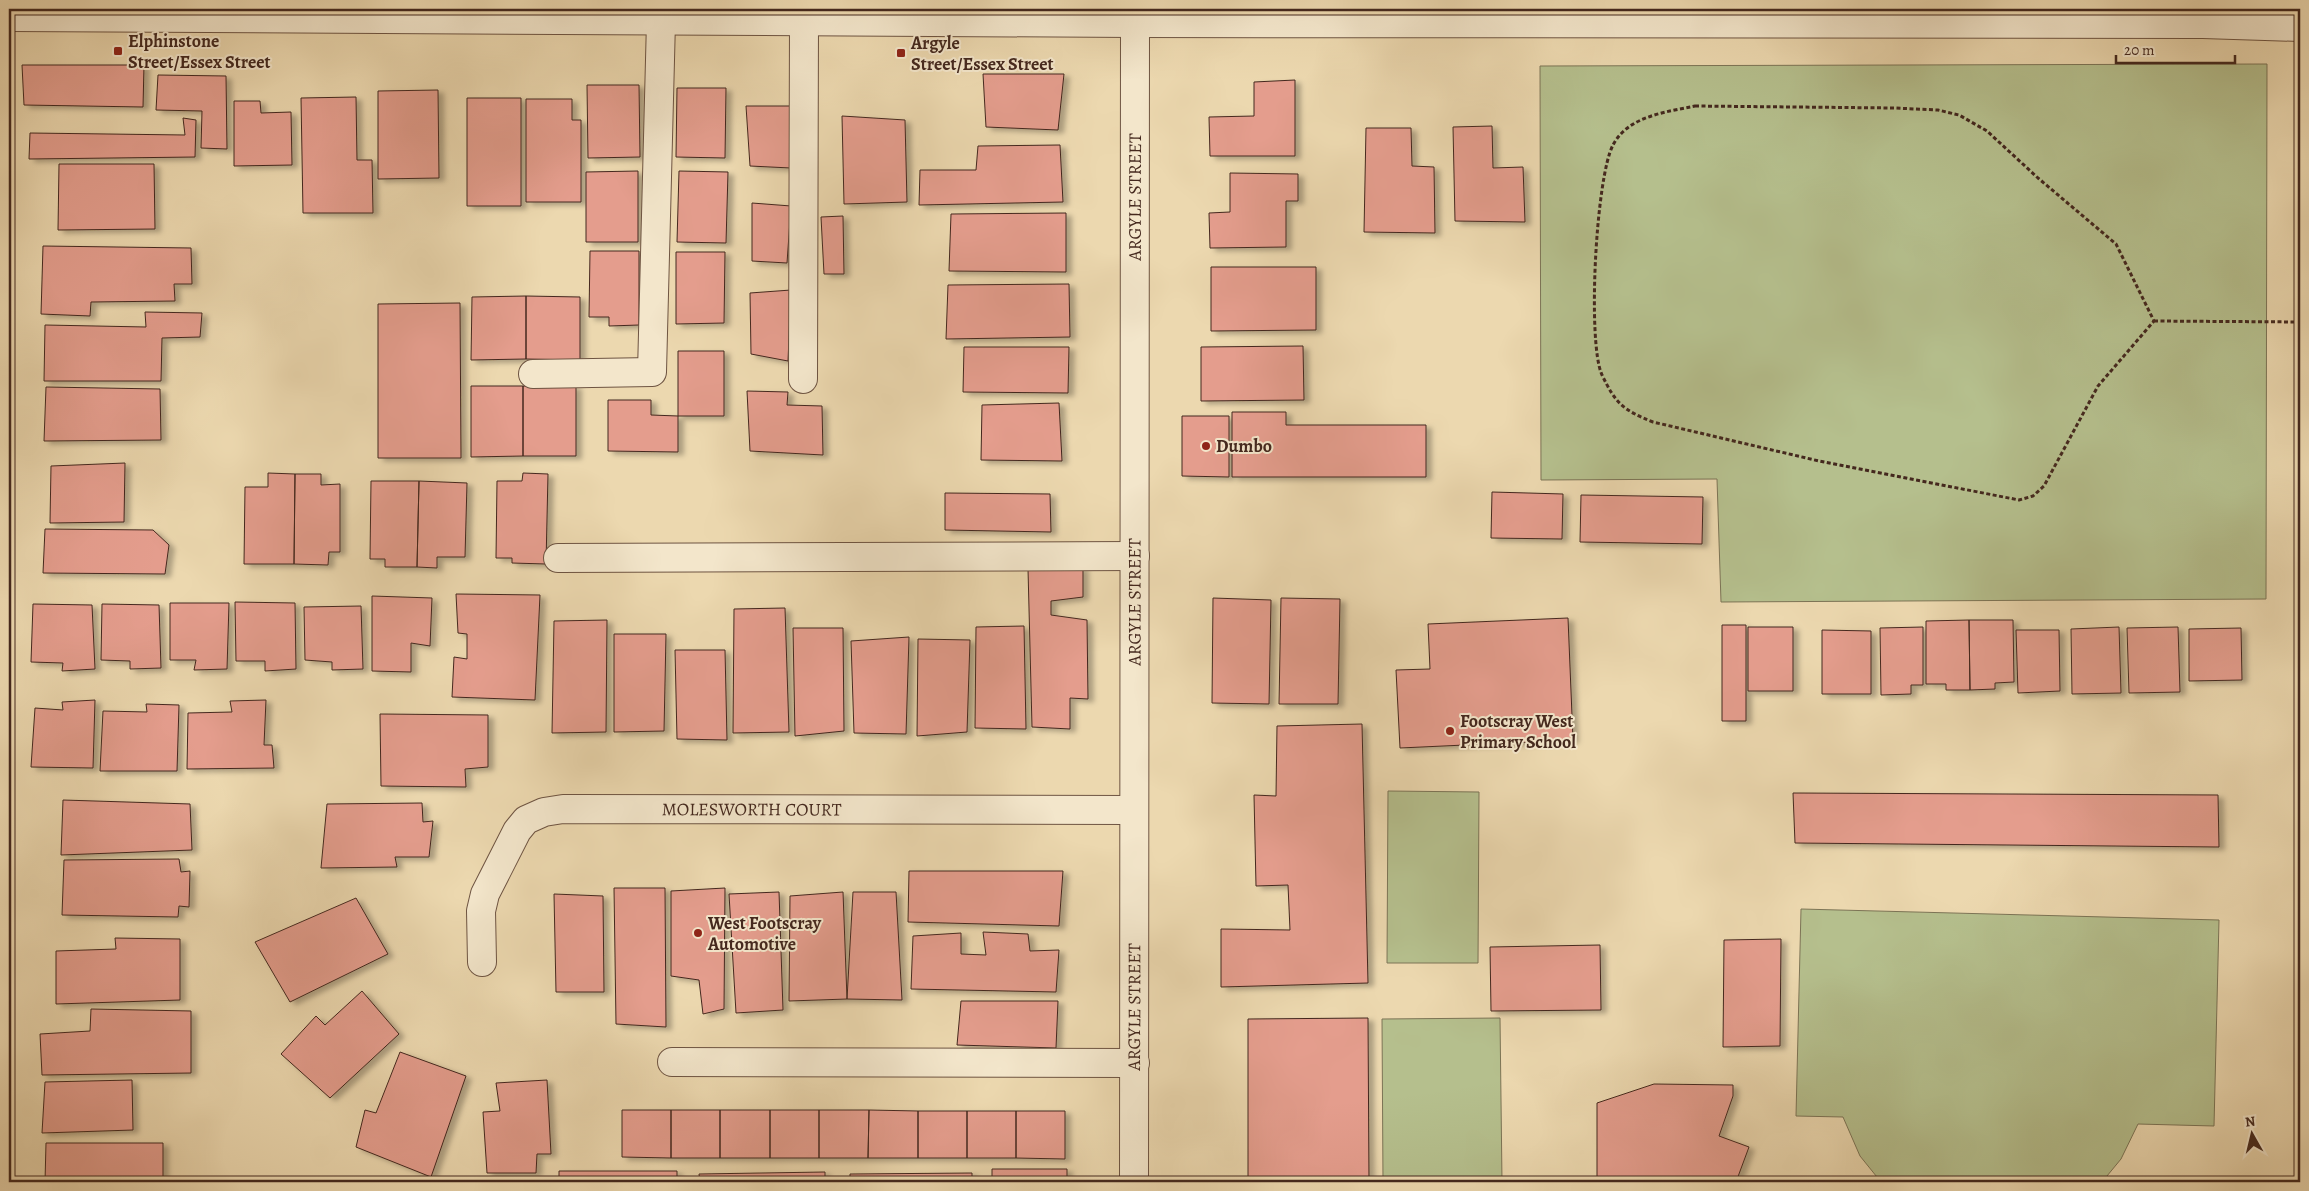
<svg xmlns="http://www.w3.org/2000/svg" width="2309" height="1191" font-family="Alegreya,serif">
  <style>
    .green { fill: #b5bf8d; stroke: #7c7456 }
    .building { fill: #e49d8d; stroke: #44281e; filter: url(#shadow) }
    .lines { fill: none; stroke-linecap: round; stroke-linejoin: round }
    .minor-casing { stroke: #6e5442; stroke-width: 30 }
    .path { stroke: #44281e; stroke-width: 3; stroke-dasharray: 4 2.5; stroke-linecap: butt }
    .minor { stroke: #f3e6cb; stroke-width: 28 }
    .poi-dot { fill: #8f2418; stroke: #f3e6cb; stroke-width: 2 }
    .labels { text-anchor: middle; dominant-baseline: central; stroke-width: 4; stroke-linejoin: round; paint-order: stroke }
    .poi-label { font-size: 18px; font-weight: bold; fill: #44281e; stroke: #f3e6cb; text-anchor: start }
    .street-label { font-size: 18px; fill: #44281e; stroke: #f3e6cb }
  </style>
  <defs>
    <filter id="shadow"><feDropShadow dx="5.5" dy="3" stdDeviation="2.5" flood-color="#0004"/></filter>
  </defs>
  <rect width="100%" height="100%" fill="#ecd8af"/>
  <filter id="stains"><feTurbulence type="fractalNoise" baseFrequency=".004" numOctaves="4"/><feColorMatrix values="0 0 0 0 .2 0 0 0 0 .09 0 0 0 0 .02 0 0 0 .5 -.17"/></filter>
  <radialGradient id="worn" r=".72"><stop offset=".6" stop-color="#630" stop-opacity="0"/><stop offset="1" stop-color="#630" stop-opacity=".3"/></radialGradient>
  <path class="green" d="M2267,64L2266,599L1721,602L1717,479L1541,480L1540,66Z
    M1388,791L1479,792L1478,963H1387Z
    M1801,909L2219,920L2214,1126L2138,1124L2121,1159L2102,1182H1881L1860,1156L1843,1117L1796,1116Z
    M1500,1018L1502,1182H1383L1382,1019Z"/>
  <path class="building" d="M22,65H144L143,107L24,105Z
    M983,74H1064L1058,130L986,127Z
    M158,75L226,76L227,149L201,148L202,111L156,110Z
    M1295,80V156H1210L1209,117L1254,116V82Z
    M587,85H639L640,157L588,158Z
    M677,88H726L725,158L676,157Z
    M438,90L439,178L378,179V91Z
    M356,97L357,160H372L373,213H303L301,98Z
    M467,98H521V206H467Z
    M526,99H572V120H581V202H526Z
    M234,101H260L261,113L291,112L292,165L234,166Z
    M746,106H794L791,168L750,166Z
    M842,116L905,120L907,202L844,204Z
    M183,118L196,120L195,157L29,159L30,133L185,135Z
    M1492,126L1493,168L1523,167L1525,222L1455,221L1453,127Z
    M1366,128H1411L1412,166L1434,167L1435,233L1364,232Z
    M1060,145L1063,202L919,205L920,170H976L978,146Z
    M59,164H154L155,229L58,230Z
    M638,171V242H586V172Z
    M679,171L728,172L726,243L677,242Z
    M1230,173L1298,174V201H1286V247L1210,248L1209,213L1230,212Z
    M752,203L791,206L787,263L752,261Z
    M1066,213V272L949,271L951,214Z
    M843,216L844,274H824L821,217Z
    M43,246L191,248L192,284H174L175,301L91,302L90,316L41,314Z
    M590,251H639V325L609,326V317H589Z
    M676,252H725L724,323L676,324Z
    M1211,267H1316V330L1211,331Z
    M1069,284L1070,337L946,339L948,285Z
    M791,290L788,361L751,354L750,293Z
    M526,296L580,297V360L526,359Z
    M526,296V359L471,360L472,297Z
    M460,303L461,458H378V304Z
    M145,312L202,313L200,337L162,338L161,381H44L45,325L146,327Z
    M1303,346L1304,400L1201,401V347Z
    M964,347H1069L1068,393L963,392Z
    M678,351H724V416H678Z
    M471,386H523V456L471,457Z
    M523,386H576V456H523Z
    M46,387L160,389L161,440L44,441Z
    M747,391L788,392L787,405L822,406L823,455L750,451Z
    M608,400H651V415L678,416V452L608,451Z
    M1059,403L1062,461L981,460L982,405Z
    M1232,412H1286V425H1426V477H1232Z
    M1182,416H1229V477L1182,476Z
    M125,463L124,522L50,523L51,466Z
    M268,473L295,474L294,564H244L245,487H268Z
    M523,473L548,474L546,564L512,563V558H496L497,481H522Z
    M295,474H321V485L340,484V552H329L328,565L294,564Z
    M371,481H419L417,567H385V559H370Z
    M419,481L467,483L465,557H437V568L417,567Z
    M1492,492L1563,494L1562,539L1491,538Z
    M945,493L1050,494L1051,532L945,530Z
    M1581,495L1703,497L1702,544L1580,542Z
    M45,529L153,530L169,545L165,574L43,573Z
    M1083,567V597L1051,601V615L1087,620L1088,699L1070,698V729L1032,727L1028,569Z
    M456,594L540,595L535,700L452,697L454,657L467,659V634L458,633Z
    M372,596L432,598L430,646L411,643V672L372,671Z
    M1213,598L1271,600L1269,704L1212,703Z
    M1281,598L1340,599L1338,704H1279Z
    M235,602L295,603L296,669L265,671V661H236Z
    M170,603H229L227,669L194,670L196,660H170Z
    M33,604L92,605L95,669L62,671L63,663L31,662Z
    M102,604L159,605L161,668L130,669V661L101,660Z
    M361,606L363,669L332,670V662L305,660L304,607Z
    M785,608L789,732L733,733L734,609Z
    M1568,618L1573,740L1400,748L1396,670L1430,669L1428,624Z
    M607,620L606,732L552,733L554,621Z
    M1969,620L1970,690H1946V684H1926V621Z
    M1969,620H2013L2014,682L1995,683V689L1970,690Z
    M1722,625H1746V721H1722Z
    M1024,626L1026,729L975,728L976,627Z
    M1748,627H1793V691H1748Z
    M1923,627V685H1911V694L1881,695L1880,628Z
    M2119,627L2121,693L2072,694L2071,629Z
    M2178,627L2180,692L2129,693L2127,628Z
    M793,628H843L844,731L795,736Z
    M2241,628L2242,680L2189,681V629Z
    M1822,630L1871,631V694H1822Z
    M2016,630H2059L2060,691L2018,693Z
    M614,634H666L664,731L614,732Z
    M909,637L906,734L854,733L851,641Z
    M918,639L970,640L967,732L917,736Z
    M675,650H725L727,740L677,739Z
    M95,700L93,768L31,767L35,708L63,710L62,702Z
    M266,700L264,745H272L274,768L187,769L188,713L232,712L230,701Z
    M146,704L179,705L177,771H100L103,711L147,712Z
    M380,714L488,715V767L465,769L466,787L381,786Z
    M1362,724L1368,983L1221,987V929L1290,930L1288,885L1256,886L1254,795L1276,796L1277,726Z
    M1793,793L2218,795L2219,847L1795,843Z
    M63,800L190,804L192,850L61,855Z
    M422,803L423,822L433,821L429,857H395L397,867L321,868L327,804Z
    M179,859L181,872L190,871L189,907L179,906L178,917L62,915L64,860Z
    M909,871H1063L1059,926L908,922Z
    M614,888H665L666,1027L616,1024Z
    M725,888L724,1009L703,1014L699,980L671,976V891Z
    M779,892L783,1010L736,1013L729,894Z
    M843,892L847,999L789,1001L790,896Z
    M853,892H896L902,1000L847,999Z
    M554,894L603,896L604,992H556Z
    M356,898L388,954L290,1002L255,942Z
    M983,932L1028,934L1030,951L1059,950L1056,992L911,989L913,936L961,933V954L986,955Z
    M115,938L180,939V1000L56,1004V951L116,949Z
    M1781,939L1780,1046L1723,1047L1724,940Z
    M1600,945L1601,1010L1491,1011L1490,947Z
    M362,991L399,1034L330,1098L281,1054L316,1016L325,1025Z
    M961,1001H1058L1056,1048L957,1045Z
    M91,1009L191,1011V1073L42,1075L40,1034L90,1031Z
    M1368,1018L1369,1182H1248V1019Z
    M400,1052L466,1076L431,1177L356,1147L365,1110L376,1113Z
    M132,1080L133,1130L42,1133L45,1082Z
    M547,1080L551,1154H537L536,1173H487L483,1112L500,1111L496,1083Z
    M1654,1084L1733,1085V1096L1719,1136L1749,1147L1736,1182H1597V1103Z
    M622,1110H671V1158L622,1157Z
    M671,1110H720V1158H671Z
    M720,1110H770V1158H720Z
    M770,1110H819V1158H770Z
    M819,1110H869L868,1158H819Z
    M869,1110L918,1111V1158H868Z
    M918,1111H967V1158H918Z
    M967,1111H1016V1158H967Z
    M1016,1111H1065V1159L1016,1158Z
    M46,1143H163V1182H45Z
    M992,1169H1067V1182H992Z
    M559,1171H677V1182H559Z
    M825,1172V1182H700L699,1174Z
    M972,1173V1182H850V1174Z"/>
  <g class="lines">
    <g class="minor-casing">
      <g id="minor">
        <path d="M9,17L1135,23L2203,24L2300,27"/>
        <path d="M533,374L652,372L661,21"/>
        <path d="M803,379L804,21"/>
        <path d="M558,558L1135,556"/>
        <path id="s1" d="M482,962L481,911L485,894L517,831L526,820L544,812L563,809L1134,810"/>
        <path d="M672,1062L1135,1063"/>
        <path id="s2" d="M1134,1182L1135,23"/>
      </g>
    </g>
    <path class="path" d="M1695,106L1894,108L1938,110L1959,115L1987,131L2038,178L2116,244L2154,321L2098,386L2044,486L2033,496L2019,500L1819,461L1653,422C1623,410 1616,404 1602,375C1587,342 1596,177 1613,145C1628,116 1666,112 1695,106Z
      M2154,321L2300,322"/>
    <use href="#minor" class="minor"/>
  </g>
  <g class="poi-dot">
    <rect x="113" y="46" width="10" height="10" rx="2.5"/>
    <rect x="896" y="48" width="10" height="10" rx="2.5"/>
    <circle cx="1206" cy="446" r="5"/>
    <circle cx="1450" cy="731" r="5"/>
    <circle cx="698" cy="933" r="5"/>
  </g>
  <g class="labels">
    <g class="poi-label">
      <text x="128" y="41">Elphinstone<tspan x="128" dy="21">Street/Essex Street</tspan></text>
      <text x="911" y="43">Argyle<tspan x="911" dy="21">Street/Essex Street</tspan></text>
      <text x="1216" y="446">Dumbo</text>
      <text x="1460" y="721">Footscray West<tspan x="1460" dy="21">Primary School</tspan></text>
      <text x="708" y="923">West Footscray<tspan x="708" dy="21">Automotive</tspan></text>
    </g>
    <g class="street-label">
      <text stroke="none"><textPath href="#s2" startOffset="985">ARGYLE STREET</textPath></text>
      <text stroke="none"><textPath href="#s2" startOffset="580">ARGYLE STREET</textPath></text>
      <text stroke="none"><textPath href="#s1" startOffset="381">MOLESWORTH COURT</textPath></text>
      <text stroke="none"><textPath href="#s2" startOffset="175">ARGYLE STREET</textPath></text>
    </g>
  </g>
  <rect width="2309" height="1191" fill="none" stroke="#ecd8af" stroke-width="30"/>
  <rect x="10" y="10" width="2289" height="1171" fill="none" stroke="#44281e" stroke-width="2.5"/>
  <rect x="15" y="15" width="2279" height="1161" fill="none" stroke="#44281e"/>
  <g transform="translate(2252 1134) rotate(352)" stroke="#f3e6cb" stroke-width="4" paint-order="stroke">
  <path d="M0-4L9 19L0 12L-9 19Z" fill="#44281e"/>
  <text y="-8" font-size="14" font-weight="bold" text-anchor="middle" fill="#44281e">N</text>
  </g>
  <path d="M2116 55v8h119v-8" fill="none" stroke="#44281e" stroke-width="2.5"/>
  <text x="2124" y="55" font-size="15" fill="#44281e" stroke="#f3e6cb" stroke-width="4" paint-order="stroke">20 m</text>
  <rect width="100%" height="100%" filter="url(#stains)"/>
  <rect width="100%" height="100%" fill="url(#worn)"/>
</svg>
